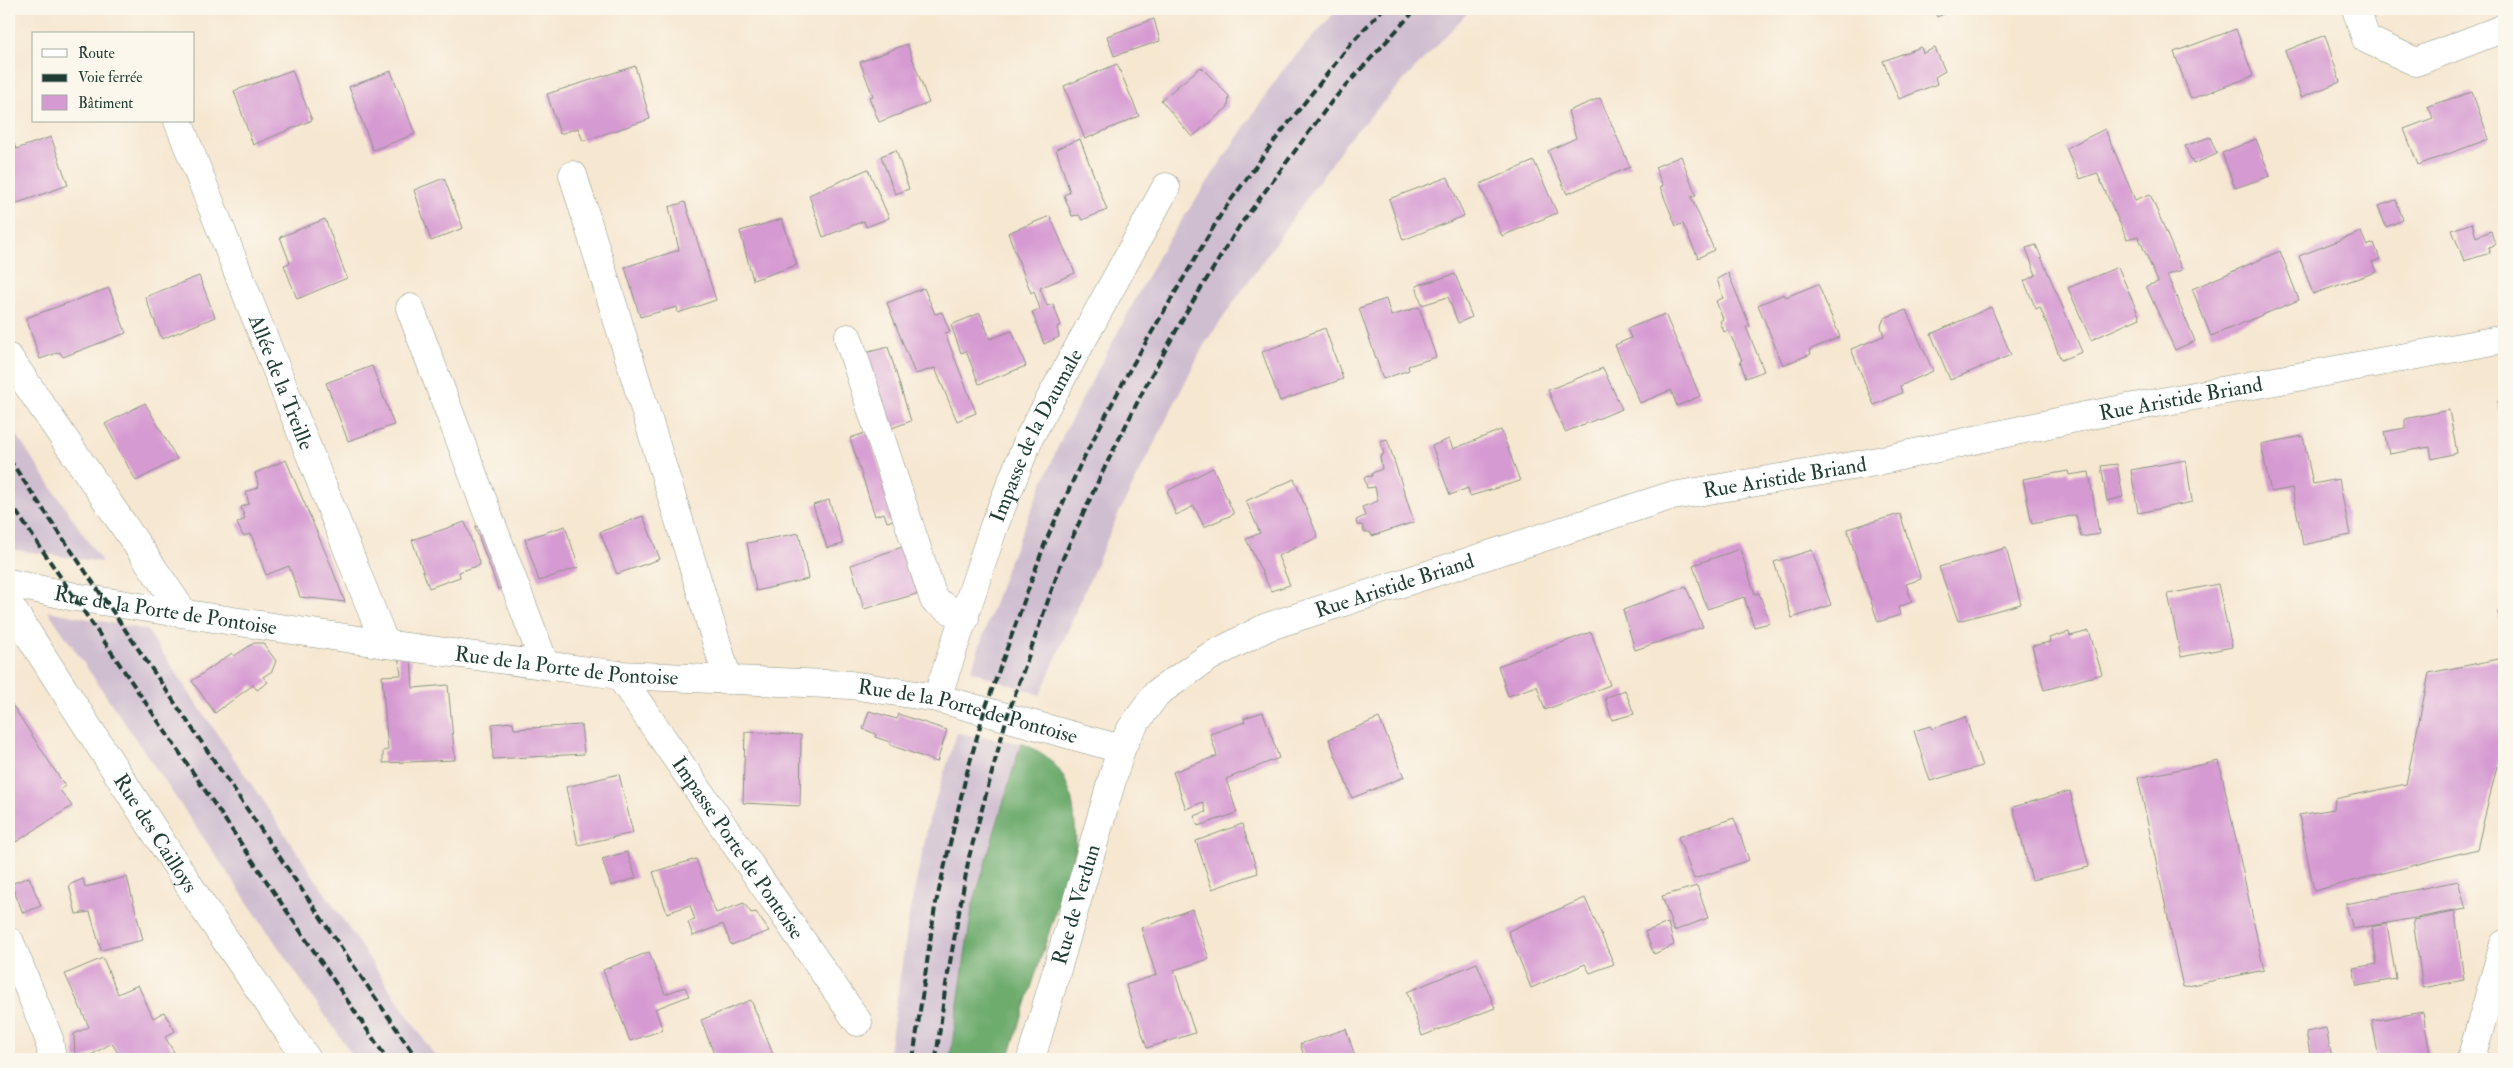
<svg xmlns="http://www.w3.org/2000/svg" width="2513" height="1068" font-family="'IM FELL Double Pica',serif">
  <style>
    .industrial { fill: #cfbdd0 }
    .forest { fill: #6eac6e; stroke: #467451 }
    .building { fill: #d69ad2 }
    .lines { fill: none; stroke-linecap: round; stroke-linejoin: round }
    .minor-casing { stroke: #8a9282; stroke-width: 29 }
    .minor { stroke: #fff; stroke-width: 28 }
    .rail { stroke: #1f3d34; stroke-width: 4; stroke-dasharray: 8 4; stroke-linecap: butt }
    .labels { text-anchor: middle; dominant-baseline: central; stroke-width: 4; stroke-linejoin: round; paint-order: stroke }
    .street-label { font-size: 21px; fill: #1f3d34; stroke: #fbf7ec }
  </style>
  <rect width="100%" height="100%" fill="#fbf7ec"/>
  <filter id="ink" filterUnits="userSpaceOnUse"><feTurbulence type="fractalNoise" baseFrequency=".02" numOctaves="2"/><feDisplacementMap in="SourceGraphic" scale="10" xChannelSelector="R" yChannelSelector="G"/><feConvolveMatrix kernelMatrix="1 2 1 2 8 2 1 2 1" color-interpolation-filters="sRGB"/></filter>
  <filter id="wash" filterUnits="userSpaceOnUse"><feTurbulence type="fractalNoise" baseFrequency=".0096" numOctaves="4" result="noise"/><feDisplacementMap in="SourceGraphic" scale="20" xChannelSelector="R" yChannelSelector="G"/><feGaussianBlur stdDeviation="1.12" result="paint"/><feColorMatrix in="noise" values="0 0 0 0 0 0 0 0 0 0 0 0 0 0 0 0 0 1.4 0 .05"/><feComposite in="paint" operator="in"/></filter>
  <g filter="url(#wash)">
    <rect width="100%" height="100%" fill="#f6e7d1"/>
    <path class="industrial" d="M1338,9H1471L1346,142L1204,345L1116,519L1040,695L971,671L1007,567L1063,435L1161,251L1282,71Z
      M9,424L102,562L9,549Z
      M48,611L147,630L437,1059H355Z
      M957,733L1021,743L972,908L950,1059H888L909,916L929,820Z"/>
    <path class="forest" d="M1021,743C1030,747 1041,752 1048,758C1075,781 1075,817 1076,849L1008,1059H950L972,908Z"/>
    <g id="blocks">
      <path class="building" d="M1933,9H1955L1937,17Z
        M1154,19L1160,41L1114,56L1107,36Z
        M2236,29L2253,76L2191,99L2174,52Z
        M2325,35L2340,82L2301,97L2285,51Z
        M907,44L929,103L879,122L869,97L873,96L860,62Z
        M1921,47L1923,53L1935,48L1945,71L1935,77L1937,84L1899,99L1883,61Z
        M1117,64L1139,116L1085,139L1064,86Z
        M635,66L650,119L583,141L578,128L560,134L547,94Z
        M1201,67L1229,96L1228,107L1192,137L1161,100Z
        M292,70L312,120L253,145L234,91Z
        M391,71L415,134L373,150L349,87Z
        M2472,92L2489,139L2418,165L2404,129L2433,118L2428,106Z
        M1600,98L1630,167L1567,194L1548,151L1576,138L1568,111Z
        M2105,129L2135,200L2150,194L2182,270L2167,275L2195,341L2175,350L2146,286L2158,282L2138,236L2127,239L2097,173L2080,179L2066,148Z
        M51,137L68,185L9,206V146L14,144L16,149Z
        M2210,137L2217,154L2193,164L2185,146Z
        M1080,139L1107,210L1082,220L1079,215L1072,216L1064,195L1070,192L1056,149Z
        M2256,139L2270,176L2235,188L2222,153Z
        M896,150L909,189L895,194L881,156Z
        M1681,156L1696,195L1691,197L1714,250L1698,258L1683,224L1676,226L1660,187L1663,186L1655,167Z
        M1534,161L1557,213L1502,236L1480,184Z
        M868,169L889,218L866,227L864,221L823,237L809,195Z
        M1448,177L1464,216L1403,240L1389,199Z
        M444,178L463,228L431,241L414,190Z
        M2396,200L2403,220L2386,227L2378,206Z
        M685,202L716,300L678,313L677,307L640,317L625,267L679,250L669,207Z
        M1050,216L1075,273L1040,288L1047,306L1053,304L1061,325L1057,327L1059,337L1044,344L1032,312L1040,309L1034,291L1031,293L1008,233Z
        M325,219L347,278L297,299L284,265L290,263L280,237Z
        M782,219L797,265L753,280L740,231Z
        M2472,223L2476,237L2491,231L2495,245L2488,247L2490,253L2464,261L2452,230Z
        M2361,232L2367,246L2374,243L2380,259L2372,262L2376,272L2313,294L2299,256Z
        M2036,245L2082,352L2061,360L2040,307L2036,309L2024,281L2036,275L2026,248Z
        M2280,251L2299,300L2211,336L2192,289Z
        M2118,267L2140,318L2091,340L2068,288Z
        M1728,273L1750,326L1746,327L1764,371L1746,378L1740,361L1742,360L1728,330L1724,332L1720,321L1723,319L1716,301L1723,298L1717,279Z
        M1455,274L1472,317L1458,323L1448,297L1422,305L1416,286Z
        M199,276L215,317L162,339L145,297Z
        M1818,284L1840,337L1809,350L1811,354L1783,365L1758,305L1784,294L1786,297Z
        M109,288L126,333L63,357L60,352L40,359L26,318Z
        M924,288L935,314L942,312L950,332L945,333L976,413L957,421L935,368L915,374L887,303Z
        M1386,299L1391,316L1419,307L1436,357L1408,366L1409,370L1383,379L1359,308Z
        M1991,307L2011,355L1950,380L1931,334Z
        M1906,310L1933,371L1900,386L1902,393L1874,405L1851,349L1884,336L1881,326L1884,318Z
        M980,313L990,339L1012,331L1026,366L979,384L966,351L961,353L951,325Z
        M1665,314L1700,396L1677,406L1671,390L1640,403L1615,345L1631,338L1627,329Z
        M1325,328L1343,379L1280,401L1262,352Z
        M888,347L911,421L889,429L865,353Z
        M372,366L394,425L348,441L326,383Z
        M1603,368L1622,409L1565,432L1548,390Z
        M2504,400V428H2503L2498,401Z
        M145,403L177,459L136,481L105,424Z
        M2449,410L2457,453L2432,459L2430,447L2389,454L2384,432L2405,428V419Z
        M1501,430L1520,481L1470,496L1468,488L1450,495L1432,446L1449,439L1453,449Z
        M868,432L896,519L887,522L884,513L875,516L850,438Z
        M2303,436L2313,484L2339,479L2350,535L2303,545L2292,488L2271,492L2261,444Z
        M1387,439L1414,522L1372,536L1370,532H1364L1362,525H1357L1356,520L1365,516L1362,507L1378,501L1375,487L1367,488L1364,477L1372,476V473L1382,469L1380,457L1384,454L1380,441Z
        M286,460L330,563L345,602L300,597L289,566L266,575L251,534L243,536L237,523L245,519L241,507L249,504L246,492L259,487L255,473Z
        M2186,460L2192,502L2138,513L2131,470Z
        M2117,464L2123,497L2107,501L2101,466Z
        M1213,468L1234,514L1204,527L1194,506L1176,515L1167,491Z
        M2068,471L2069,475L2089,472L2099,534L2081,537L2076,515L2032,524L2023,479Z
        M1294,479L1318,537L1278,556L1290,585L1271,591L1246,539L1260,533L1246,501Z
        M829,500L843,544L827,548L813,505Z
        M1900,514L1921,579L1906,584L1912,602L1898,607L1900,615L1878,622L1847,529Z
        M643,516L660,559L617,574L600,532Z
        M465,522L480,565L459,572L460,577L429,588L412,540Z
        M484,523L507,586L500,589H498L475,527Z
        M565,526L579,567L539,581L525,539Z
        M799,533L808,579L756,591L747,543Z
        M905,546L920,593L864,609L851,565Z
        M2006,548L2021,604L1958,621L1939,567Z
        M1740,549L1755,594L1759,593L1770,623L1754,627L1744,597L1707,609L1693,565Z
        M1812,550L1831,605L1792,618L1774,562Z
        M2218,584L2232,647L2181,657L2168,594Z
        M1686,587L1703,627L1635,650L1623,610Z
        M2504,610V640L2503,641L2498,612Z
        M2089,631L2102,674L2044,690L2032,646L2050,642L2049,638L2069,632L2070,636Z
        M1591,632L1610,685L1545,710L1537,686L1508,696L1498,666Z
        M254,643H263L276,661L272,671L263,677L268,682L257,690L253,685L215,713L192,681L232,653L234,656Z
        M398,655L411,660L413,688L448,685L455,760L383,763V751L388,750L382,676L401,675Z
        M2504,658V737L2477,849L2314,891L2299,815L2334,809L2335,799L2406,784L2429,673Z
        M1625,690L1634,714L1612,720L1605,698Z
        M9,700L65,786L60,790L72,806L16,842L9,824Z
        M869,711L897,719L898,714L947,730L937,762L890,745V742L875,737L876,734L863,729Z
        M1263,712L1279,758L1226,779L1237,813L1198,826L1194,816L1206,812L1203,802L1186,809L1173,772L1217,756L1210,734L1245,722L1244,718Z
        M1965,717L1982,766L1930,781L1914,731L1930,726L1932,729Z
        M1379,718L1404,777L1352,798L1329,739Z
        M513,722L514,729L581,725L584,754L493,759L492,724Z
        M745,732L801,735L800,806L743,803Z
        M2219,761L2264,970L2183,987L2138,778Z
        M619,774L633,833L578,845L566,787Z
        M2070,791L2089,867L2032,880L2013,807Z
        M1734,818L1749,860L1694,879L1678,837Z
        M1242,824L1258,873L1212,889L1196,841Z
        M627,852L636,878L611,886L602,859Z
        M696,859L716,913L744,903L751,913L756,912L769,931L731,945L723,924L693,936L688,922L695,920L690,905L667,913L653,872Z
        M29,877L41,906L23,913L11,884Z
        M127,877L143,940L101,950L90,912L76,914L69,885L83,879L85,887Z
        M2458,881L2466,909L2353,929L2346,904Z
        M1697,886L1708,918L1674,931L1662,896Z
        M1585,898L1614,964L1590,973L1585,964L1531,988L1508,931Z
        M1192,909L1209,959L1174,970L1195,1033L1147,1048L1126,985L1156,975L1141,928Z
        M2455,912L2464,980L2423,988L2413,920Z
        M1668,923L1674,945L1654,954L1645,932Z
        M2387,924L2396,979L2357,986L2353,968L2377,964L2371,927Z
        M649,952L665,994L685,987L689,996L655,1009L663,1030L630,1041L603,970Z
        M103,958L118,994L138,985L153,1018L164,1012L175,1031L165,1037L178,1059H121L112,1043L84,1059H75L74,1034L89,1027L65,974Z
        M1477,963L1495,1008L1422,1036L1407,992Z
        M751,1000L775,1059H716L701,1020Z
        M2423,1012L2430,1056L2415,1059H2379L2372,1021Z
        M2326,1028L2332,1059H2311L2306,1032Z
        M1346,1029L1356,1059H1305L1300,1044Z"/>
    </g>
  </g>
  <g filter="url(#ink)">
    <use href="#blocks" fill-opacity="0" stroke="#8a9282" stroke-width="1"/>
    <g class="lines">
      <g class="minor-casing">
        <g id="minor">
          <path d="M2356,9L2366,39L2416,62L2504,28"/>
          <path id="s1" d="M178,121L385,644"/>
          <path d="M573,175L728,680"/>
          <path d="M410,308L545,665"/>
          <path d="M848,338L934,600L965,619"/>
          <path d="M9,358L183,612"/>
          <path id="s2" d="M9,583L75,597L385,644L619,675L851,685L937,698L1121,749"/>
          <path id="s3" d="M9,604L205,910L307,1059"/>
          <path id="s4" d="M619,675L858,1022"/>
          <path id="s5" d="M937,698L994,526L1030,436L1166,187"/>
          <path d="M10,942L49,1039L52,1059"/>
          <path id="s6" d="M1031,1059L1121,749L1131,729L1157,693L1209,657L1267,627L1667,497L1864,464L2085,416L2504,339"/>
          <path d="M2471,1059L2504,944"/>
        </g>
      </g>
      <use href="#minor" class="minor"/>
      <path class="rail" d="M9,459L417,1059
        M9,501L387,1059
        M913,1059L935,907L966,776L984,712L1045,543L1080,465L1129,371L1223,211L1272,144L1353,41L1383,9
        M936,1059L945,990L969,857L1007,717L1063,558L1101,475L1146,385L1187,311L1240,225L1332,101L1416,9"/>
    </g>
  </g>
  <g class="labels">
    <g class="street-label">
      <text stroke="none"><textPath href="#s1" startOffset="281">Allée de la Treille</textPath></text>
      <text stroke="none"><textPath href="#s6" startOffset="1462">Rue Aristide Briand</textPath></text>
      <text stroke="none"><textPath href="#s5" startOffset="281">Impasse de la Daumale</textPath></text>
      <text stroke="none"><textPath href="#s6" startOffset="1058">Rue Aristide Briand</textPath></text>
      <text stroke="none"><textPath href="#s6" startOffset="652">Rue Aristide Briand</textPath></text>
      <text stroke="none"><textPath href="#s2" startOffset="159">Rue de la Porte de Pontoise</textPath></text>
      <text stroke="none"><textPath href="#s2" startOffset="564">Rue de la Porte de Pontoise</textPath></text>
      <text stroke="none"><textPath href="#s2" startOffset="969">Rue de la Porte de Pontoise</textPath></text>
      <text stroke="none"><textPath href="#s3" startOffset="272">Rue des Cailloys</textPath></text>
      <text stroke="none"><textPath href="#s4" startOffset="210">Impasse Porte de Pontoise</textPath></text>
      <text stroke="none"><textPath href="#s6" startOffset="161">Rue de Verdun</textPath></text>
    </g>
  </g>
  <rect width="2513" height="1068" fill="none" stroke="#fbf7ec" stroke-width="30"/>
  <rect x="32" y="32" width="162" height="90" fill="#fbf7ec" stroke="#a3ada2"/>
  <rect x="42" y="49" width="25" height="8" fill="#ffffff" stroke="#a3ada2"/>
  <text x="78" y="58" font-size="15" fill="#1f3d34">Route</text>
  <rect x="42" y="74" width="25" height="8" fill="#1f3d34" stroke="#a3ada2"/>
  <text x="78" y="82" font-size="15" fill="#1f3d34">Voie ferrée</text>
  <rect x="42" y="95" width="25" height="15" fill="#d69ad2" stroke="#a3ada2"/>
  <text x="78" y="108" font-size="15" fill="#1f3d34">Bâtiment</text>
</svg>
